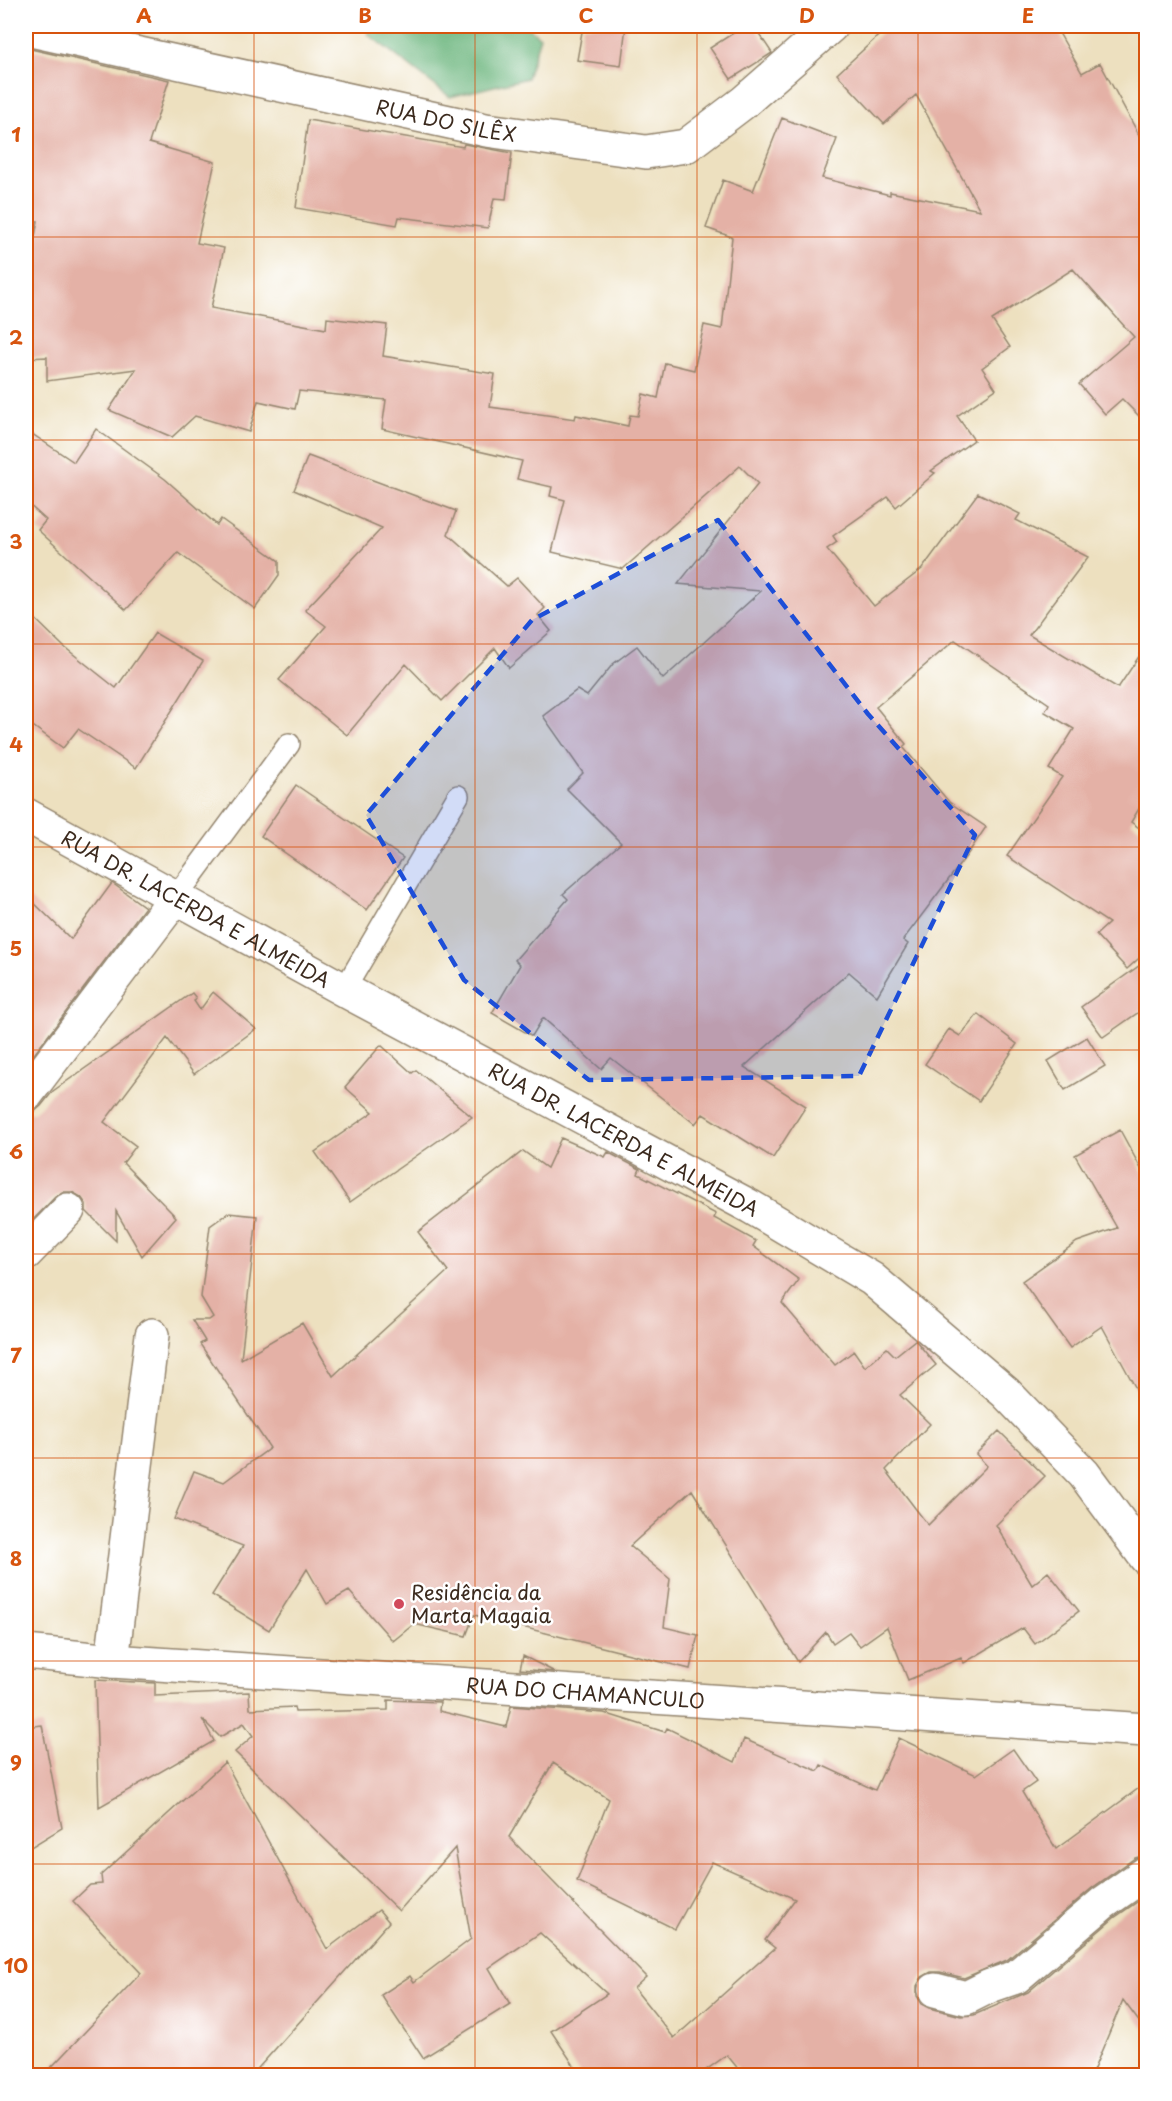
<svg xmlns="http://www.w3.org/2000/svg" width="1172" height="2101" font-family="'Playpen Sans',sans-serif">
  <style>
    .forest { fill: #6cb67e; stroke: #54704e; stroke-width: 1.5 }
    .building { fill: #e4b1a6; fill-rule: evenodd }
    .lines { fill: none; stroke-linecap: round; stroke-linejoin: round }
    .service-casing { stroke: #94856e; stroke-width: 24 }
    .minor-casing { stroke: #94856e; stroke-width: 36 }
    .service { stroke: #fff; stroke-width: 21 }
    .minor { stroke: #fff; stroke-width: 33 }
    .marked { fill: #1d4ed8; fill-opacity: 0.2; stroke: #1d4ed8; stroke-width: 4.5; stroke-dasharray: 12 8; stroke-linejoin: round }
    .grid { fill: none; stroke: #d7540e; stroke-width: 1.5; stroke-opacity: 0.55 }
    .poi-dot { fill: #d1495b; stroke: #fff; stroke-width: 2 }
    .labels { text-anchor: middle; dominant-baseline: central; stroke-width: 5; stroke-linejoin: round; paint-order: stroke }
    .street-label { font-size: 20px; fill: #3b2a1e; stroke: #fff }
    .poi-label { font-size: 20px; fill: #3b2a1e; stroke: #fff; text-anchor: start }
    .neatline { fill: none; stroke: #d7540e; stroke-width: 2 }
    .grid-label { font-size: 20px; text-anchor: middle; font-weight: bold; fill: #d7540e }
  </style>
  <rect width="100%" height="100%" fill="#fff"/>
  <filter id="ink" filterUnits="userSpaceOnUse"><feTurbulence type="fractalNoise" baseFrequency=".0167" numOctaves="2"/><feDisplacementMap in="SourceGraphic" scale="12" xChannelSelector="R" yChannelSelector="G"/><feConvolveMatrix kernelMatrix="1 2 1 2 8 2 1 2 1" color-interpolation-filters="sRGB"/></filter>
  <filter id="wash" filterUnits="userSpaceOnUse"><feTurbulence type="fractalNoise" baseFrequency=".008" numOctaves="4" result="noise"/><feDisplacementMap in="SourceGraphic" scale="24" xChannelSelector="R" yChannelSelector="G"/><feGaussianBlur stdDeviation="1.35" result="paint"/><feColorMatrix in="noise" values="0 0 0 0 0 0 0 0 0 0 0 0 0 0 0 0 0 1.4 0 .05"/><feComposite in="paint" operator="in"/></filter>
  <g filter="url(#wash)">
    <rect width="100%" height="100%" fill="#ede0bf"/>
    <path class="forest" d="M367,26H526L540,37L527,78L450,97L368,34Z"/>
    <g id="blocks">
      <path class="building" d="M583,26H626L621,66L577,60Z
        M744,26H754L772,53L731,79L710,48Z
        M889,26H1055L1082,73L1100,63L1146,148V423L1122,399L1105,414L1079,384L1134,337L1073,269L992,320L1010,347L982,368L996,389L957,416L974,440L931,471L935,473L896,507L888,497L833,536L837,542L827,549L874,606L922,569L978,493L1020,514L1016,520L1088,557L1029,635L1118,688L1146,646V797L1131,822L1146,833V952L1127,969L1096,935L1109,923L1007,856L1062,777L1049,769L1074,729L1045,712L1049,704L955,640L876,707L906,744L903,747L949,802L986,827L967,855L903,940L908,944L877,996L849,972L744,1067L806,1106L773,1158L703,1114L695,1124L611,1058L601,1069L543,1018L532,1036L492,1013L520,965L515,960L568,899L563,894L621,843L567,789L583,773L543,716L577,690L587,696L613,664L637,646L663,679L761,591L678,584L758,484L740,466L623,569L552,552L565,500L550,496L552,487L517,479L522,461L382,429L386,400L299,391L295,409L258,401L249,432L195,416L172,437L109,410L136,369L47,381V357L26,358L28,309H26V282L38,221L26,220V48L169,80L149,143L215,162L197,243L224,248L211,308L326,329L327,318L387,325L383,356L495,374L490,407L575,419L576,415L628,426L630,415L638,416L643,394L658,398L665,363L694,370L704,325L722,329L732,237L706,228L723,180L753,191L782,118L837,139L822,178L890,195V192L980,210L916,95L884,124L837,74Z
        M308,120L463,147L464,144L512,153L506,199L494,198L488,228L399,217L397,225L296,208Z
        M96,429L165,479L217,525L221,519L279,561V575L255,609L178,553L126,610L38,530L46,520L26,502V430L74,462Z
        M308,456L456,511L448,534L507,586L517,578L545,608L538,615L551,631L509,668L495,648L442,701L406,664L347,735L279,680L326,626L305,610L382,528L294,490Z
        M26,610L63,646L116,688L155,633L203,661L136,768L78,729L63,748L26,721Z
        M296,785L403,858L367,910L261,836Z
        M112,883L145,907L26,1065V895L71,939Z
        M1146,961V1007L1103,1037L1081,1007Z
        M213,992L256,1029L194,1074L167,1038L104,1122L136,1146L123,1163L176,1217L142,1256L116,1211V1241L86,1211V1204L81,1197L72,1192H64L55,1197L26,1227V1113L34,1112L41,1106L53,1091L192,993L196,998L194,1001L200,1010Z
        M978,1014L1017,1044L979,1101L925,1064L949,1029L960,1036Z
        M1087,1037L1105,1066L1065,1090L1048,1061Z
        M381,1045L412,1073L416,1070L472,1117L350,1202L315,1152L373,1112L345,1087Z
        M1120,1130L1146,1178V1407L1102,1326L1070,1348L1022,1281L1077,1242L1117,1228L1075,1155Z
        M561,1138L605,1157L608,1152L613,1155L640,1169L638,1174L716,1214L714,1218L756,1241L753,1246L799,1280L782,1303L835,1365L854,1351L865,1367L887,1348L895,1356L915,1340L916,1341L936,1365L900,1395L930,1424L886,1470L928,1525L987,1466L976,1454L999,1431L1045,1476L996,1525L1032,1585L1048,1572L1079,1611L1035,1644L1023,1628L964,1663L961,1658L908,1680L887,1627L860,1646L849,1632L833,1643L826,1632L798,1662L692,1490L630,1546L670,1579L664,1627L698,1635L690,1669L474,1615L466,1636L414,1624L393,1641L349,1591L327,1604L307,1569L269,1630L212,1595L243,1546L174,1519L194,1471L224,1482L270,1448L200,1344L205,1341L192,1320H209L213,1317L201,1297L210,1226L228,1213L257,1216L241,1359L302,1323L333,1376L448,1271L418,1232L523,1151L547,1168Z
        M523,1656L555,1672L520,1669Z
        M95,1680L155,1683V1696L249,1692L250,1709L294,1707L295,1712L388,1710V1700L440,1702L439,1711L506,1727L511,1706L604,1713L665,1732L667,1728L735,1762L744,1739L818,1771L821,1765L875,1790L899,1738L976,1775L1013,1749L1036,1782L1022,1792L1056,1849L1146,1783V1855L1135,1858L1092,1888L1007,1960L964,1978L940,1972H931L922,1977L917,1986V1996L922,2004L930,2008L961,2016L974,2015L1028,1992L1114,1918L1146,1896V2031L1123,2000L1091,2076H744L727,2055L702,2073L704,2076H581L551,2031L607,1994L540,1933L489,1968L510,2004L423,2058L381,1995L410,1976L414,1982L471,1939L455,1848L399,1911L235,1752L253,1736L244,1723L220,1737L202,1719L214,1741L99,1807ZM553,1763L609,1799L577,1881L675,1929L712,1862L795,1899L765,1940L775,1948L674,2038L634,1988L646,1977L509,1837Z
        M42,1725L62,1828L26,1850V1727Z
        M225,1762L327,1949L379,1910L389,1922L251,2076H43L141,1973L73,1901L90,1885L102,1884L101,1875Z"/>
    </g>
  </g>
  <g filter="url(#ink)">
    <use href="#blocks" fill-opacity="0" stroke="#94856e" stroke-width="1.5"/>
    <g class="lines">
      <g class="service-casing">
        <path id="service" d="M176,897L289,744
          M344,990L458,796"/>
      </g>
      <g class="minor-casing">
        <g id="minor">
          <path id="s1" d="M26,29L486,130L646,152L686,146L744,102L831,26"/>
          <path id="s2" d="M26,815L344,990L751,1207L872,1279L1006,1393L1084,1474L1146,1558"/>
          <path d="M26,1095L176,897"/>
          <path d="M26,1253L68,1210"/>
          <path id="s3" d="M26,1652L112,1661L1146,1730"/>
          <path d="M112,1661L152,1335"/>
          <path d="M935,1990L966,1998L990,1986L1016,1977L1103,1903L1146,1873"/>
        </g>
      </g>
      <use href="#service" class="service"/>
      <use href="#minor" class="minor"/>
    </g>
  </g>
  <path class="marked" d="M718,520L868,714L975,835L859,1076L589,1080L464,980L366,815L532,620Z"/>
  <path class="grid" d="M254,26V2076M475,26V2076M697,26V2076M918,26V2076M26,237H1146M26,440H1146M26,644H1146M26,847H1146M26,1050H1146M26,1254H1146M26,1458H1146M26,1661H1146M26,1864H1146"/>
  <circle class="poi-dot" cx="399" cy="1604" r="6"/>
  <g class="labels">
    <g class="street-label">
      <text stroke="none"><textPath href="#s1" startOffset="430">RUA DO SILÊX</textPath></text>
      <text stroke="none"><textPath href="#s2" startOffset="194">RUA DR. LACERDA E ALMEIDA</textPath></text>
      <text stroke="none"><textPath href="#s2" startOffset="680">RUA DR. LACERDA E ALMEIDA</textPath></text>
      <text stroke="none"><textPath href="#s3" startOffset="561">RUA DO CHAMANCULO</textPath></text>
    </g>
    <g class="poi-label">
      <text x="411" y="1592">Residência da<tspan x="411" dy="23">Marta Magaia</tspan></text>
    </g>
  </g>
  <rect width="1172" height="2101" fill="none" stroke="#fff" stroke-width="66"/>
  <rect x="33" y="33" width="1106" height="2035" class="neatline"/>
  <g class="grid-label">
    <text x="144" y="23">A</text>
    <text x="365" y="23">B</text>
    <text x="586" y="23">C</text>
    <text x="807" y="23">D</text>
    <text x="1028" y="23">E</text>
    <text x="16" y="142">1</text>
    <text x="16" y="345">2</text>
    <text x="16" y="549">3</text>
    <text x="16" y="752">4</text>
    <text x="16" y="956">5</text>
    <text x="16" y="1159">6</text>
    <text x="16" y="1363">7</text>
    <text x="16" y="1566">8</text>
    <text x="16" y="1770">9</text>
    <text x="16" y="1973">10</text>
  </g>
</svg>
